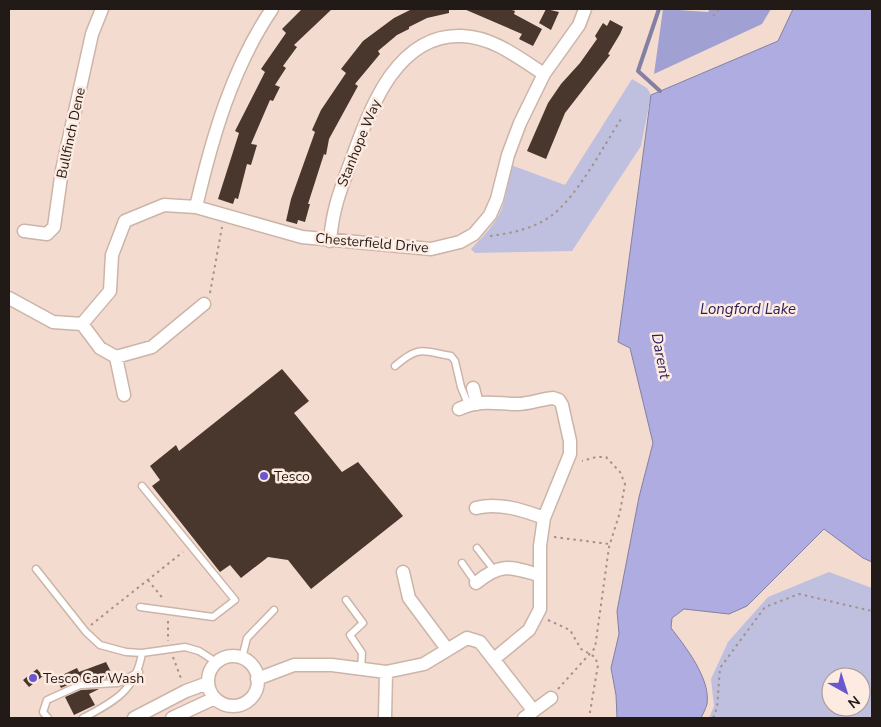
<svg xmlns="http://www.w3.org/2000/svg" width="881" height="727" font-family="'Nunito Sans',sans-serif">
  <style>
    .green { fill: #bfbfdf; fill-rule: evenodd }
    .forest { fill: #a1a0d3 }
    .water { fill: #aeace0; stroke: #8480a3 }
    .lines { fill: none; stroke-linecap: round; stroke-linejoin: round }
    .stream { stroke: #8480a3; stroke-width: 4 }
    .building { fill: #49362c }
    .lane-casing { stroke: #ccb4a8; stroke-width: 9 }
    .street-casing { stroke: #ccb4a8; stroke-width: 15 }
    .path { stroke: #a49189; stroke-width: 2; stroke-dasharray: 2.5 4; stroke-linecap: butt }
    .lane { stroke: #fff; stroke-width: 6 }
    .street { stroke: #fff; stroke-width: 12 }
    .poi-dot { fill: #6a57d0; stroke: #fdeae0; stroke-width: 2 }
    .labels { text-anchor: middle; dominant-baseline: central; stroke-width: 5; stroke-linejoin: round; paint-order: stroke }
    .street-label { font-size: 14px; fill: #221a16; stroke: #fdeae0 }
    .poi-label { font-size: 14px; fill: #221a16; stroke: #fdeae0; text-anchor: start }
    .water-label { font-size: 15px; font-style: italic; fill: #281e5a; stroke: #fdeae0 }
  </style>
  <rect width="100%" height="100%" fill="#f4dbcf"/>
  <path class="green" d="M632,79L647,88L651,95L641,146L572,251L475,253L471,249C504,216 504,209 511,165L565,185Z
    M829,572L872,588V718H709L714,706L711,679L728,642L768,597ZM831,677H861V707H831Z"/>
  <path class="forest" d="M663,9L708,12L710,9H771L762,24L654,74Z"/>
  <path class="water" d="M793,9H872V562L863,558L824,529L747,606L729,614L684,609L672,618L671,628C685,646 711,679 707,704C706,708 703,714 701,718H617L616,695L611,668L619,634L617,611L639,497L653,443L630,348L618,342L651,95L778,41Z"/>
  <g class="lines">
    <path class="stream" d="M659,9L638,71L660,91"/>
  </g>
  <path class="building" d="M302,9H332L294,45L297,47L283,66L286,68L275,85L280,87L273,101L270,100L251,144L257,145L251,165L247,164L238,199L235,198L233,204L218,199L239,133L235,131L265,72L261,69L286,33L282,29Z
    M412,9H449V13L427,18L409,27V29L397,35L378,51L380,54L355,84L358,86L329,139L326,155L324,154L308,204H310L305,222L298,220L297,224L286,221L291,199L315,132L312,130L321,110L346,73L341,69L363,41L394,18Z
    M464,9H509L515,11L514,14L542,29L533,46L519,39L522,34Z
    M546,9L559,12L551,30L539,23Z
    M610,20L623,27L620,34L608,54L610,55L565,113L546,159L527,151L548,103L561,84L580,63L597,39L595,36L603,23L607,26Z
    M282,369L309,401L294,413L342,472L358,462L403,516L311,589L288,560L268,557L241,578L230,565L220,572L152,486L160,480L150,466L176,445L179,451Z
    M106,662L114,678L79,680L61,688L56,678L77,668L79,672Z
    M37,669L43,676L29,687L23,680Z
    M99,689L89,694L95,705L74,715L65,697L81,690Z"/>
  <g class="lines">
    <g class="lane-casing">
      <path id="lane" d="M395,366C419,345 422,351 451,356L455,361L461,387L468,404
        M477,548L494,570
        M462,563L476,583
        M36,569L86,632L100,645L126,652L142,653L185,647L199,651L216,662
        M346,600L363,623L350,635L362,653L361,669
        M140,607L213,617L235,600L142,486
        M242,658L247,638L274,610
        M48,718L43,712L47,700L80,685L118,683L139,672
        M83,718C114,702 136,690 142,653"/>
    </g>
    <g class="street-casing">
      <path id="street" d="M196,207C212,138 232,68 272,9
        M24,231L47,234L54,227L62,170L92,34L102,9
        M330,241C333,205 342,186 354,153C371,105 399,33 462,36C493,37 519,58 544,74
        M9,298L53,322L82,324L110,291L112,255L125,221L164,205L196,207L302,237L431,249L460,242L474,234L490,215L497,199L508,155L520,123L544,74L579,25L585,9
        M82,324L100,348L116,357L124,395
        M116,357L152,347L204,304
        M473,388L477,404
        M459,409C481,399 496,404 518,404C529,404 541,399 553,398L559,400L562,405L570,441V454L544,518L540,546V609L529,630L494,659
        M476,508C498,502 523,510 544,518
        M403,572L409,598L447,649
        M476,583C501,562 511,567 539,575
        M208 681a25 25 0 1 1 50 0a25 25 0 1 1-50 0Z
        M257,679L294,665H332L386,672L424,664L467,638L480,642L533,710
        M134,718L186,691L208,683
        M172,718L215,698
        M385,718L386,672
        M524,718L551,698"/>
    </g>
    <path class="path" d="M713,16L719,9
      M490,236C512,233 533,229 551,216C577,197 603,147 621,119
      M210,293L222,227
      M554,537L609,544
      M148,580L164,600
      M548,620L570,630L581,649L595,657L598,665L589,718
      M168,621V641
      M91,625L183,552
      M173,657L182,681
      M558,689L595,648L609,547L620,512L625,484L620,472L606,457H596L582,461
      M713,718L717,708L720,668L765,607L799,594L872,611"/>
    <use href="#lane" class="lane"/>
    <use href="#street" class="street"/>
  </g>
  <g class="poi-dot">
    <circle cx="264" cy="476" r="5"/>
    <circle cx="33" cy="678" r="5"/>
  </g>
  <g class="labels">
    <g class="street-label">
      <text transform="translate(71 133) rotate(-78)">Bullfinch Dene</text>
      <text transform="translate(359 143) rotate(-68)">Stanhope Way</text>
      <text transform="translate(372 243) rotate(5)">Chesterfield Drive</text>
    </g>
    <g class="poi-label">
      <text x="274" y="476">Tesco</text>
      <text x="43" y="678">Tesco Car Wash</text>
    </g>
    <g class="water-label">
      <text x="748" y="309">Longford Lake</text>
      <text transform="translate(661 356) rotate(79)">Darent</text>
    </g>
  </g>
  <rect width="881" height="727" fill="none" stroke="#221a16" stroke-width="20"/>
  <g transform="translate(846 692) rotate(141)"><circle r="24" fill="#fdeae0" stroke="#a5978f"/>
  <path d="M0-4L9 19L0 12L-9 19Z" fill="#6a57d0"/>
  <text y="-8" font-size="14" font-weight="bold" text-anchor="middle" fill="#221a16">N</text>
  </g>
</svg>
